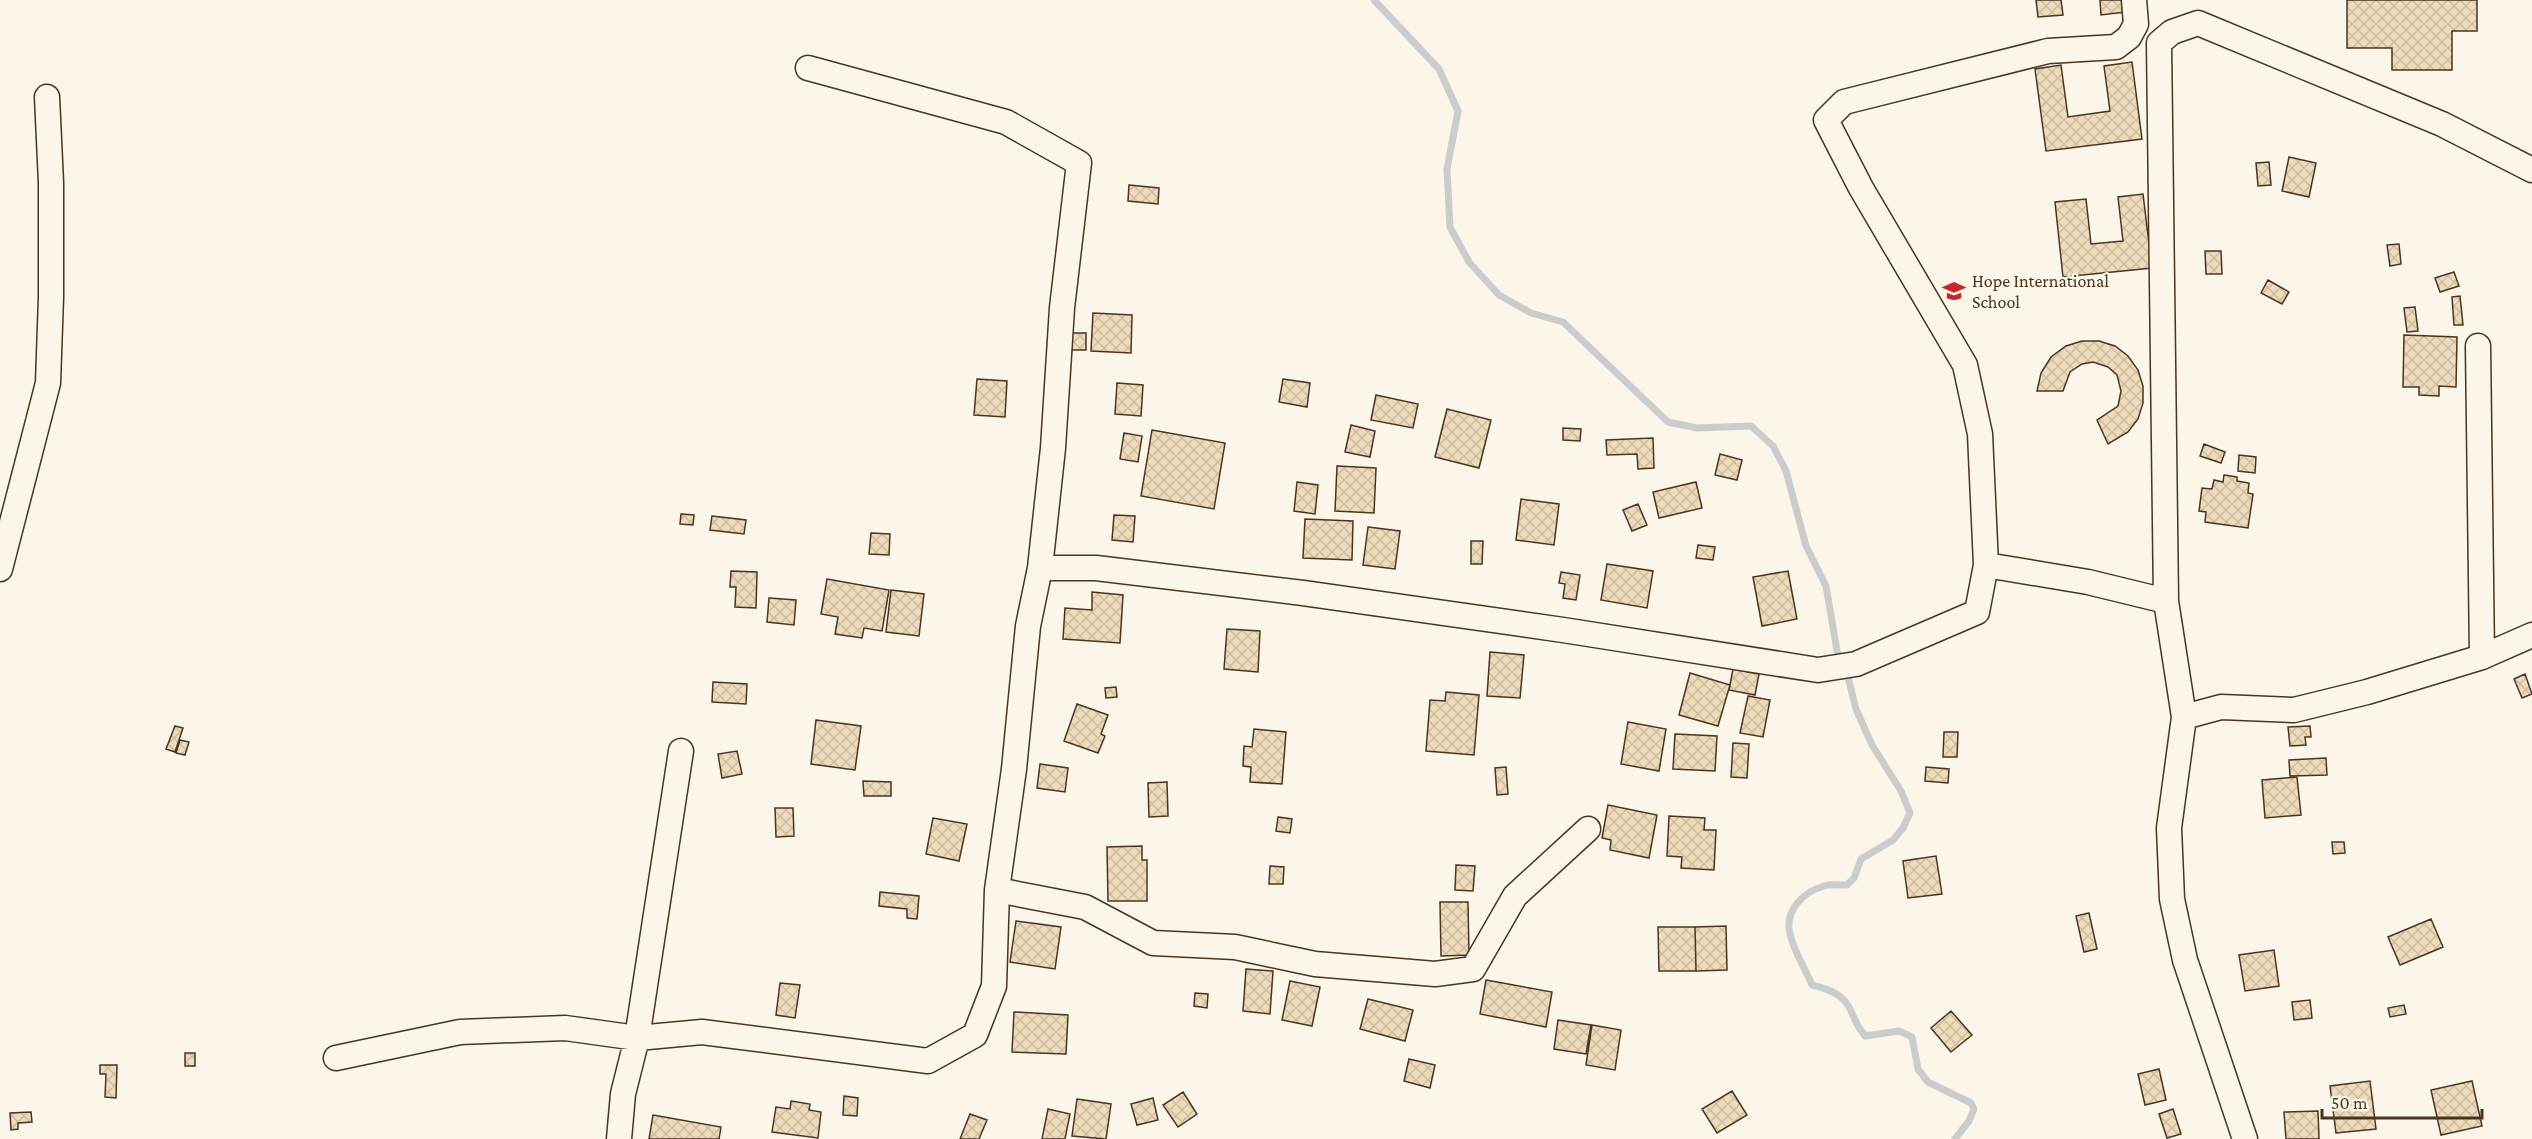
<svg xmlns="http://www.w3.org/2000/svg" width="2532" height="1139" font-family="'Crimson Pro',serif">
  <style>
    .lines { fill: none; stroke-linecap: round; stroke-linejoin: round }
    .stream { stroke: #c9cecd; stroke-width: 7 }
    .building { fill: url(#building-cross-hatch); stroke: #4a3520; stroke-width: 1.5 }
    .minor-casing { stroke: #4a3520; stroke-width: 27 }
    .minor { stroke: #fbf6e9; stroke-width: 24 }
    .labels { text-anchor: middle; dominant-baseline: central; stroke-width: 4.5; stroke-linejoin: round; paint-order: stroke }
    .poi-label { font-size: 18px; fill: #4a3520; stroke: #fbf6e9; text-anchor: start }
  </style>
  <defs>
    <pattern id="building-cross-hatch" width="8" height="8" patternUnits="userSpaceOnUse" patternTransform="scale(1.5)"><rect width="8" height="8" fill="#ecdcbc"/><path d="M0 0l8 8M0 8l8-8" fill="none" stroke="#ccbda1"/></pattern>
  </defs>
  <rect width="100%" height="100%" fill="#fbf6e9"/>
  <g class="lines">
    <path class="stream" d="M1374,0L1439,69L1458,111L1447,169L1450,227L1469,262L1499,295L1531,313L1563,322L1668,422L1697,428L1751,426L1773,446L1786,471L1806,546L1826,586L1837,651L1848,677L1856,709L1872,745L1901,791L1910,813L1903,828L1893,840L1861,859L1854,878L1847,885C1840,885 1831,884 1824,886C1803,892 1784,911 1790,934C1794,952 1805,968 1812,985C1828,989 1844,994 1851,1011C1856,1022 1856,1025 1865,1036L1899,1031L1912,1037L1918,1069L1928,1082L1971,1103L1974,1109L1969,1121L1955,1139"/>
  </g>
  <path class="building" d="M2036,0H2061L2063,15L2038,17Z
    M2100,0H2132L2133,11L2101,15Z
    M2347,0H2477V31H2452V70H2392V48H2347Z
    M2132,62L2142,139L2046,151L2035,69L2061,65L2068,117L2110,111L2104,66Z
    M2289,157L2316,163L2309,197L2282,191Z
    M2269,162L2271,185L2258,186L2256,163Z
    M1129,185L1159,188L1158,204L1128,201Z
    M2143,194L2152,268L2063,277L2055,202L2086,199L2091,244L2123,241L2118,197Z
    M2399,244L2401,264L2390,266L2387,245Z
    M2205,251H2221L2222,274H2206Z
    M2454,272L2459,286L2440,292L2435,278Z
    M2268,280L2289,292L2282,304L2261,293Z
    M2460,296L2463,325H2454L2452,297Z
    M2415,307L2418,331L2407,332L2404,308Z
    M1093,313L1132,315L1131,353L1091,351Z
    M1071,333H1086V350H1071Z
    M2404,335L2457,337L2456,387L2439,386V396L2419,395V387H2403Z
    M2082,341H2099L2115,346L2128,356L2138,370L2143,386V403L2138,419L2128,432L2108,444L2097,420L2118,406L2121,391L2117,375L2108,367L2093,362L2082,364L2070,372L2063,391H2037L2041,373L2051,357L2066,346Z
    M977,379L1007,381L1005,417L974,415Z
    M1283,379L1310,383L1307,407L1279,402Z
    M1117,383L1143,385L1141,416L1115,414Z
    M1376,395L1418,404L1413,428L1371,420Z
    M1447,409L1491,420L1479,468L1435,457Z
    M1351,425L1375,431L1370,457L1345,452Z
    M1563,428L1581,429L1580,441L1563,440Z
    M1152,430L1225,443L1214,509L1141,496Z
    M1124,433L1142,436L1138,462L1120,459Z
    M1653,438L1654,468L1638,469L1637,454L1607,455L1606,440Z
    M2204,444L2225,452L2221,463L2200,456Z
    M1720,454L1742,460L1737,480L1715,475Z
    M2239,455L2256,457L2255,473L2238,471Z
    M1337,466L1376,468L1374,513L1335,511Z
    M2224,475L2237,477V481L2249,483L2248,493L2253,494L2248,528L2205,522L2206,512L2199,511L2202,488L2212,489L2214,480L2223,482Z
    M1297,482L1318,485L1315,514L1294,511Z
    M1696,482L1702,508L1659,518L1653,492Z
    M1521,499L1559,504L1554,545L1516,540Z
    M1638,504L1647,525L1632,531L1623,510Z
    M681,514L694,515L693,525L680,524Z
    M1114,515L1135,516L1133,542L1112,540Z
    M712,516L746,520L744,534L710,530Z
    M1305,519L1353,521L1352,560L1303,558Z
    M1368,527L1400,531L1395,569L1363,565Z
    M871,533L890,534L889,555L869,554Z
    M1471,541H1483L1482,564H1471Z
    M1698,545L1715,547L1713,560L1696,558Z
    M1607,564L1653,571L1647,608L1601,600Z
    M731,571L757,572L756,608L735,607L736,587H730Z
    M1788,571L1797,619L1762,626L1753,577Z
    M1561,572L1580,575L1576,600L1563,598L1565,584L1559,583Z
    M827,579L889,590L882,631L864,628L862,638L835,634L838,617L821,614Z
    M891,590L924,594L919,636L886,632Z
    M1092,592L1123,595L1120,643L1063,639L1065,608L1092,610Z
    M769,598L796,600L794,625L767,622Z
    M1227,629L1260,631L1258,672L1224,669Z
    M1490,652L1524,655L1520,698L1487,696Z
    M1733,669L1759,674L1755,695L1729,690Z
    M1690,673L1730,685L1718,726L1679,715Z
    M2525,674L2532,694L2522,698L2514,679Z
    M713,682L747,684L746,704L712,702Z
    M1116,687L1117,697L1106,698L1105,688Z
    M1446,692L1479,695L1474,755L1426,751L1430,700L1445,701Z
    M1748,696L1770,700L1763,737L1740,733Z
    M1077,704L1108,715L1101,734L1105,736L1098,753L1064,741Z
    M816,720L861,726L855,770L811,764Z
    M1628,722L1666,729L1659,771L1621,764Z
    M175,726L183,728L175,752L166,749Z
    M2310,726L2311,737H2305L2306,745L2290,746L2288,727Z
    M1254,729L1286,732L1282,784L1250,782L1251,767L1243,766L1244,746L1252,747Z
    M1944,732H1958L1957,757H1943Z
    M1675,734L1717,736L1715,771L1673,769Z
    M180,740L189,742L185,755L176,753Z
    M1733,743L1749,744L1747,778L1731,777Z
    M737,751L742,774L722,778L718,754Z
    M2326,758L2327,775L2290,776L2289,760Z
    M1040,764L1068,768L1065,792L1037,788Z
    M1506,767L1508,794L1497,795L1495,768Z
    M1926,767L1949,769L1948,783L1925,781Z
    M2297,777L2301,815L2265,818L2262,780Z
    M863,781L891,782V796H864Z
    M1167,782L1168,816L1149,817L1148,783Z
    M1608,805L1657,815L1649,858L1610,850L1611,840L1602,838Z
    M775,808H793L794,836L776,837Z
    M1669,816L1705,818L1704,830H1716L1714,870L1681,868L1682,857L1667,856Z
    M1278,817L1292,819L1290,833L1276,831Z
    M933,818L967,824L959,861L926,854Z
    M2332,842H2344L2345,853L2333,854Z
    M1142,846V860H1147V901H1108L1107,847Z
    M1936,856L1942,894L1908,898L1903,861Z
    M1456,865L1475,866L1473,891L1455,890Z
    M1270,866L1284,867L1283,884H1269Z
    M880,892L919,896L917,919L907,918V909L879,906Z
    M1440,902H1468L1469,955L1441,956Z
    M2089,913L2097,949L2084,952L2076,916Z
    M2431,919L2443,947L2400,965L2388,937Z
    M1016,921L1061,927L1055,969L1010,962Z
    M1726,926L1727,970L1696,971L1695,927Z
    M1658,927H1695L1696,971H1659Z
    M2274,950L2279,986L2245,991L2239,955Z
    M1246,969L1273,971L1270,1014L1243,1011Z
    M1486,980L1552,992L1546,1027L1480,1014Z
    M1290,981L1320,987L1312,1026L1282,1020Z
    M780,983L800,985L795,1018L776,1015Z
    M1195,993L1208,994L1207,1008L1194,1006Z
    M1368,999L1413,1010L1405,1041L1360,1029Z
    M2310,1000L2312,1018L2294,1020L2292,1002Z
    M2404,1005L2406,1014L2390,1017L2388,1008Z
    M1951,1011L1972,1035L1951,1052L1931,1028Z
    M1014,1012L1068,1015L1066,1054L1012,1052Z
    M1558,1020L1591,1025L1586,1054L1554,1049Z
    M1592,1025L1621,1030L1615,1070L1586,1065Z
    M185,1053H195V1066H185Z
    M1409,1059L1435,1065L1430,1088L1404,1081Z
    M100,1065H117L116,1098L105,1097L106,1074H100Z
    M2159,1069L2166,1100L2145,1105L2138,1074Z
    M2370,1081L2376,1129L2336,1133L2330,1086Z
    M2472,1081L2482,1126L2441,1135L2431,1090Z
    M1732,1091L1747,1115L1717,1133L1702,1109Z
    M1183,1092L1197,1114L1178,1127L1163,1105Z
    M844,1096L858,1098L857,1116L843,1115Z
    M1153,1098L1158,1120L1137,1125L1131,1104Z
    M1077,1099L1111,1104L1106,1139L1072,1136Z
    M791,1101L810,1104L809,1110L821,1112L818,1138L772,1132L776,1107L790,1109Z
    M1048,1109L1070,1114L1065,1139H1042Z
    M2173,1109L2181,1134L2167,1138L2159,1114Z
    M2318,1111L2319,1139H2286L2284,1112Z
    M31,1112L32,1122L18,1123V1129L11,1130L10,1113Z
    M970,1114L987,1120L979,1139H960Z
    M653,1115L721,1127L719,1139H649Z"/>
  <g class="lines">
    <g class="minor-casing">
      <path id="minor" d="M2478,346L2482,657
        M1986,565L1980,434L1965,365L1861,188L1826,120L1844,102L2048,51L2116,47L2129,37L2136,24L2134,0
        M1040,568H1096L1303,593L1563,630L1818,670L1856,664L1977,612L1986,565L2088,582L2166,601L2184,717L2169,828L2172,899L2185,960L2245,1139
        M0,569L48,383L51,297V183L47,97
        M2166,601L2159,43L2172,32L2198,23L2442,124L2532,170
        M2184,717L2221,707L2294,710L2367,692L2482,657L2532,635
        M997,890L1085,907L1153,943L1235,947L1315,964L1435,974L1473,969L1515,896L1588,829
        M336,1058L460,1032L565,1028L637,1038L681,751
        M619,1139L623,1094L637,1038L702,1032L928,1061L975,1035L994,986L997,890L1014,769L1028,626L1040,568L1053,448L1062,308L1079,163L1006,122L808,68"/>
    </g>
    <use href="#minor" class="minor"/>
  </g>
  <defs>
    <g id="school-bare" transform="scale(1.8)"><path d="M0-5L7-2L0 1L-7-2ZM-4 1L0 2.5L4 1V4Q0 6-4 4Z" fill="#c62828" stroke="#fbf6e9" stroke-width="2.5" paint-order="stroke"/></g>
  </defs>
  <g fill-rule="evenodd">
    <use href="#school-bare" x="1954" y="291"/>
  </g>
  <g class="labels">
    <g class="poi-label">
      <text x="1972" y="281">Hope International<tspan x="1972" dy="21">School</tspan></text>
    </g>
  </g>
  <path d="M2322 1109v9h160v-9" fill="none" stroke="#4a3520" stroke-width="3"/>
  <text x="2331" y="1109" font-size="18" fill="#4a3520" stroke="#fbf6e9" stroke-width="4.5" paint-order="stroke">50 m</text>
</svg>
